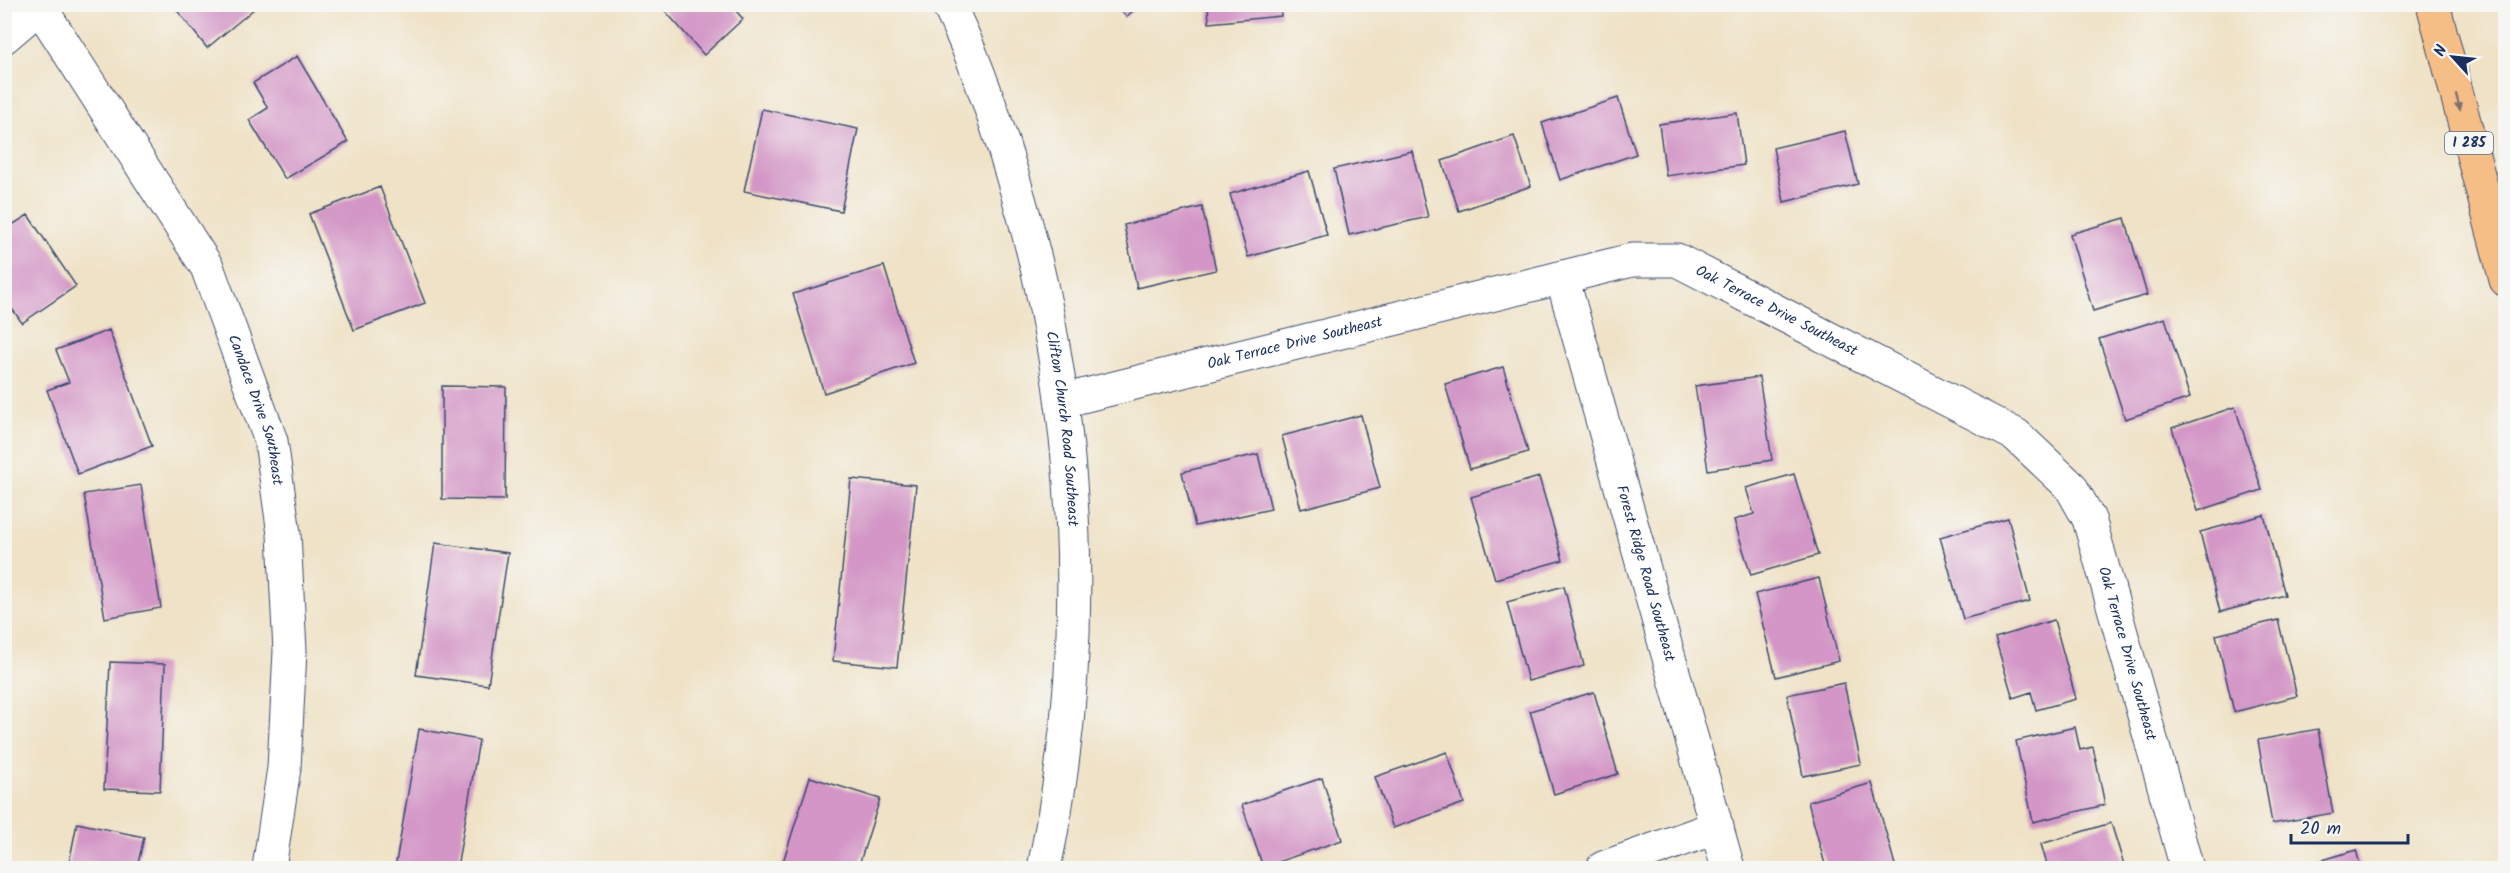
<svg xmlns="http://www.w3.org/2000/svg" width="2510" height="873" font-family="Kalam,sans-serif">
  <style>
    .building { fill: #d396c6 }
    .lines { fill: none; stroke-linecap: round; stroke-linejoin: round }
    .minor-casing { stroke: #3b4a6e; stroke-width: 35 }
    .tertiary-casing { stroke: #3b4a6e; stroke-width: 35 }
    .motorway-casing { stroke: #3b4a6e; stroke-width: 35 }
    .minor { stroke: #fff; stroke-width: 33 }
    .tertiary { stroke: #fff; stroke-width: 33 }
    .motorway { stroke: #f6be87; stroke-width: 33 }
    .oneway { fill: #7e6f70 }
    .labels { text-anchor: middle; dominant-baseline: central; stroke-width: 4.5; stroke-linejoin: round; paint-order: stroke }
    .shield { fill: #f6f6f2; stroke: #5d6b8a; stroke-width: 1.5 }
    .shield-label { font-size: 14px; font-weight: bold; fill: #1b2f5e }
    .street-label { font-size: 15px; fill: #1b2f5e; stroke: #f6f6f2 }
  </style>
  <rect width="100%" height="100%" fill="#f6f6f2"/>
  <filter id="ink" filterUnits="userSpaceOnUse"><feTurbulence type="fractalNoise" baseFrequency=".0167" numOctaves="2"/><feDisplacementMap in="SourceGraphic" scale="12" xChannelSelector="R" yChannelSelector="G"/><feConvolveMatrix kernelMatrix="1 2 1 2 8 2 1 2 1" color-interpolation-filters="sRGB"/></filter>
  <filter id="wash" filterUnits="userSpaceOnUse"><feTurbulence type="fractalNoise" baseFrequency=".008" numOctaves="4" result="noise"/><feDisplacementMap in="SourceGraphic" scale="24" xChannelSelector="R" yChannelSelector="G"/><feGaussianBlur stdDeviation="1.35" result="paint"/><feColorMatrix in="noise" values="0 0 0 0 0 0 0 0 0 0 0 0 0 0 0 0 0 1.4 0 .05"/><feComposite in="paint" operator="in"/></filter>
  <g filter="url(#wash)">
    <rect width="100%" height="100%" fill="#efe2c6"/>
    <g id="blocks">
      <path class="building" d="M172,4H250L254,9L207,48Z
        M659,4H730L743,19L704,55Z
        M1115,4H1141L1126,17Z
        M1208,4H1280L1281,16L1209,23Z
        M297,56L348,142L285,179L249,120L268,108L253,83Z
        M1618,98L1636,154L1560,180L1542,123Z
        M762,109L858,129L841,211L744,191Z
        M1737,113L1744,165L1666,176L1659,124Z
        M1845,131L1858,184L1784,202L1773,148Z
        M1514,136L1531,186L1459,211L1442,161Z
        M1412,151L1428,217L1349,235L1334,169Z
        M1309,171L1327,235L1248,257L1230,194Z
        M380,187L425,303L354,330L309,214Z
        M1202,207L1216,270L1137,288L1124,225Z
        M28,215L76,286L22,323L4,297V230Z
        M2125,218L2147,295L2093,311L2070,234Z
        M884,266L914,363L824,393L793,294Z
        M2165,318L2190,398L2125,419L2099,339Z
        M109,330L152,446L78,474L47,390L69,382L56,350Z
        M1503,367L1528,452L1470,469L1445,384Z
        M1759,377L1772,460L1708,470L1695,386Z
        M442,386L506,387L505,500L442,499Z
        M2235,407L2262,490L2198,511L2172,428Z
        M1361,415L1380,488L1301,509L1282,436Z
        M1258,454L1271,509L1195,526L1182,472Z
        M1794,474L1818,555L1751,575L1734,520L1754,514L1746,488Z
        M1539,477L1563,560L1495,579L1471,497Z
        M851,479L916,485L897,667L833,661Z
        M141,485L161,608L105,618L84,494Z
        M2264,515L2285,595L2220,612L2200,532Z
        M2008,518L2030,601L1963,619L1940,537Z
        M435,543L508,553L488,685L416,675Z
        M1819,578L1839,661L1776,677L1755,594Z
        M1564,586L1584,666L1528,681L1507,602Z
        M2054,620L2076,699L2036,710L2031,692L2013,698L1995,638Z
        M2278,620L2297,696L2234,712L2216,635Z
        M110,662L165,664L160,791L104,789Z
        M1844,683L1861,764L1803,776L1787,695Z
        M1594,692L1618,774L1554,794L1530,711Z
        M2075,727L2080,750L2093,747L2105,805L2033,822L2016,741Z
        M419,729L479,740L457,868H395Z
        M2318,729L2333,813L2272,824L2258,740Z
        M1447,752L1464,803L1393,828L1375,777Z
        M810,777L880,799L858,868H781Z
        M1322,778L1342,840L1263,867L1242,805Z
        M1872,783L1895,865L1884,868H1826L1808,802Z
        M77,823L144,837L137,868H68Z
        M2111,823L2125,868H2048L2041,844Z
        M2356,850L2361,868H2296Z"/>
    </g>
  </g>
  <g filter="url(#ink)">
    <use href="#blocks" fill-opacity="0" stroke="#3b4a6e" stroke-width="1.5"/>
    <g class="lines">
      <g class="minor-casing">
        <g id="minor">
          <path id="s1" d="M38,4L207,267L271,441L284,534L290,651L284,768L269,868"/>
          <path d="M4,37L39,7"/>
          <path id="s2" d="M1562,277L1728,868"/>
          <path id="s3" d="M1062,401L1632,260H1677L2016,435L2071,487L2089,519L2187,868"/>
          <path d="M1603,868L1717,827"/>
        </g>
      </g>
      <g class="tertiary-casing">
        <g id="tertiary">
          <path id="s4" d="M948,4C976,59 996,120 1013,178C1081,402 1093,640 1044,868"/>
        </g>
      </g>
      <g class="motorway-casing">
        <path id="motorway" d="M2433,4L2506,280"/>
      </g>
      <use href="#minor" class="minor"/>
      <use href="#tertiary" class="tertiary"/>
      <use href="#motorway" class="motorway"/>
    </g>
    <defs><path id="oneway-solid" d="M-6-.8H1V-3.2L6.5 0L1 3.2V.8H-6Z" transform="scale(1.5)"/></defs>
    <use class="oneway" href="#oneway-solid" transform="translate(2458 102) rotate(76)"/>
  </g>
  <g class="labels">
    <rect class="shield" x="2445" y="132" width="48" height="22" rx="4.5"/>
    <g class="shield-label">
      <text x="2469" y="143">I 285</text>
    </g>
    <g class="street-label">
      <text stroke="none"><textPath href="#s3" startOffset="744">Oak Terrace Drive Southeast</textPath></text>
      <text stroke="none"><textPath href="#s3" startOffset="240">Oak Terrace Drive Southeast</textPath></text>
      <text stroke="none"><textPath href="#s1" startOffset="464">Candace Drive Southeast</textPath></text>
      <text stroke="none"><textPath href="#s4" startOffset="442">Clifton Church Road Southeast</textPath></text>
      <text stroke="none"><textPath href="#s2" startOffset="308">Forest Ridge Road Southeast</textPath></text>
      <text stroke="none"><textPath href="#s3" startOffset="1266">Oak Terrace Drive Southeast</textPath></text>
    </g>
  </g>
  <rect width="2510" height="873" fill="none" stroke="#f6f6f2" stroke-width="24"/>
  <g transform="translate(2453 57) rotate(297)" stroke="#f6f6f2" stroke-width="4.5" paint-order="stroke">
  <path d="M0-4.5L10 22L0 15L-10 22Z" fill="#1b2f5e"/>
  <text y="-9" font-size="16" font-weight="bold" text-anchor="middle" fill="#1b2f5e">N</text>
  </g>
  <path d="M2291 834v9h117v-9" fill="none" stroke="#1b2f5e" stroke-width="3"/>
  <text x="2300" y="834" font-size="18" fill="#1b2f5e" stroke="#f6f6f2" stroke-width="4.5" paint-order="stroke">20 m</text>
</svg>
